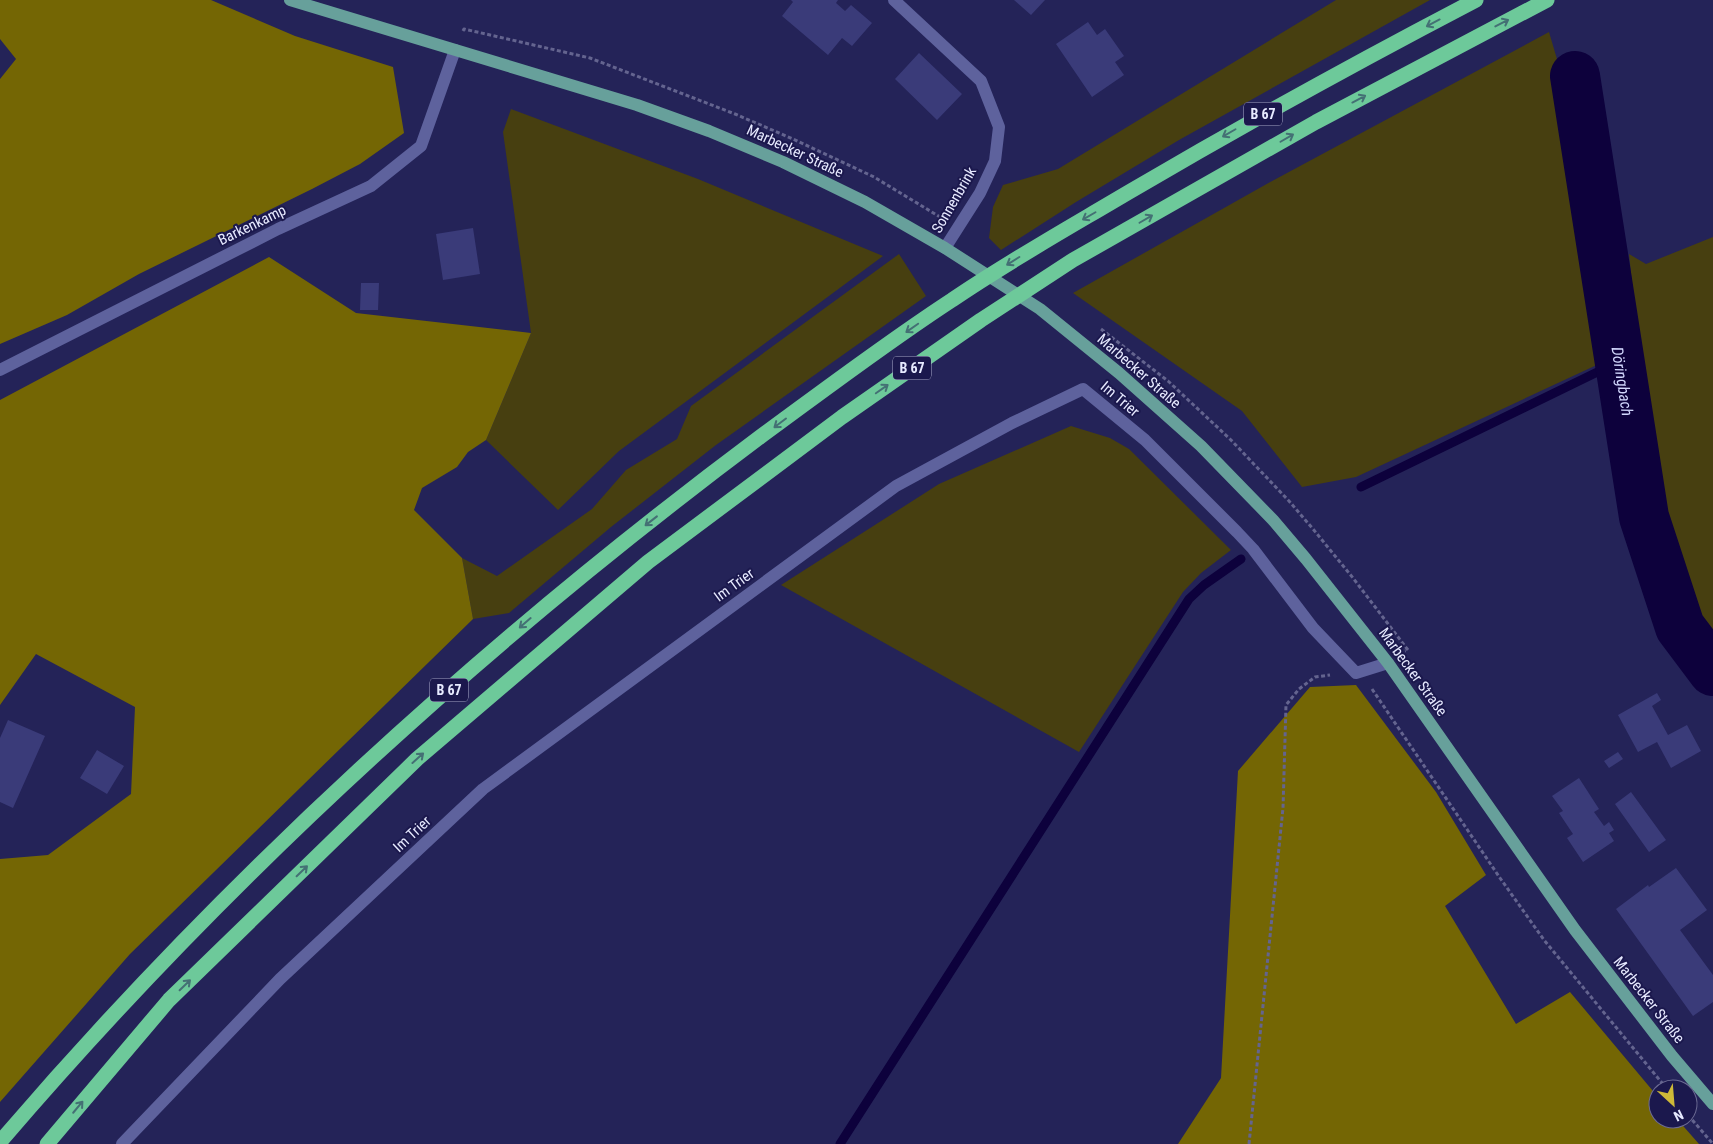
<svg xmlns="http://www.w3.org/2000/svg" width="1713" height="1144" font-family="'Roboto Condensed',sans-serif">
  <style>
    .green { fill: #473f10 }
    .forest { fill: #746604 }
    .lines { fill: none; stroke-linecap: round; stroke-linejoin: round }
    .stream { stroke: #0d013c; stroke-width: 9 }
    .river { stroke: #0d013c; stroke-width: 50 }
    .building { fill: #3a3b79 }
    .path { stroke: #64648f; stroke-width: 3; stroke-dasharray: 4 2.5; stroke-linecap: butt }
    .minor { stroke: #5e629d; stroke-width: 12 }
    .major { stroke: #67a09b; stroke-width: 12 }
    .highway { stroke: #6dc99a; stroke-width: 15 }
    .oneway { stroke: #447074 }
    .labels { text-anchor: middle; dominant-baseline: central; stroke-width: 4; stroke-linejoin: round; paint-order: stroke }
    .shield { fill: #1b184d; stroke: #aaabca; stroke-width: 1 }
    .shield-label { font-size: 14px; font-weight: bold; fill: #e7eaff }
    .street-label { font-size: 15px; fill: #e7eaff; stroke: #1b184d }
    .water-label { font-size: 16px; font-style: italic; fill: #d2d7fd; stroke: #1b184d }
  </style>
  <rect width="100%" height="100%" fill="#242358"/>
  <path class="green" d="M1336,0H1430L1179,140L1076,202L1001,250L989,238L993,207L1003,185L1058,169Z
    M1549,32L1562,76L1555,101L1601,363L1356,477L1302,487L1242,411L1073,293L1274,180Z
    M511,109L698,179L883,256L619,451L558,510L486,440L531,333L503,132Z
    M1713,237V654L1685,609L1663,524L1642,381L1629,254L1646,264Z
    M899,254L926,296L716,445L611,527L509,613L473,619L462,558L497,576L592,509L626,470L677,439L691,406Z
    M1071,426L1110,438L1129,449L1231,550L1201,573L1183,592L1079,752L781,585L939,484Z"/>
  <path class="forest" d="M0,0H211L295,36L393,67L404,133L360,164L312,189L139,274L67,315L0,344V79L16,59L0,39Z
    M269,257L356,313L531,333L486,440L468,452L457,467L422,488L414,510L462,558L473,619L130,954L0,1102V859L48,855L131,794L135,707L36,654L0,705V400Z
    M1356,685L1436,792L1486,875L1445,906L1516,1024L1570,992L1658,1097V1119H1677L1699,1144H1178L1221,1078L1238,771L1310,687Z"/>
  <g class="lines">
    <path class="stream" d="M1361,487L1620,361
      M840,1144L1189,599L1204,585L1241,559"/>
    <path class="river" id="s1" d="M1575,76L1644,517L1680,627L1713,671"/>
  </g>
  <path class="building" d="M791,0H838L836,3L845,11L851,5L872,23L852,46L842,38L828,55L782,16L793,2Z
    M1014,0H1045L1031,15Z
    M1088,22L1097,35L1105,29L1124,56L1115,62L1124,75L1092,97L1056,44Z
    M919,53L962,94L937,120L895,79Z
    M473,228L480,274L443,280L436,234Z
    M361,283H379L378,310H360Z
    M1657,693L1661,700L1652,706L1668,735L1687,725L1701,751L1671,768L1657,742L1638,752L1618,715Z
    M8,720L45,736L13,808L0,802V738Z
    M97,750L124,766L107,794L80,778Z
    M1618,752L1623,759L1609,768L1604,761Z
    M1579,778L1599,809L1594,812L1604,826L1609,822L1614,830L1609,833L1614,841L1583,862L1567,838L1573,834L1559,813L1563,811L1552,796Z
    M1631,792L1666,840L1649,852L1615,804Z
    M1676,868L1707,910L1680,930L1713,975V1002L1693,1016L1616,909L1648,885L1649,887Z"/>
  <g class="lines">
    <path class="path" d="M463,31L464,29L590,58L735,114L793,139L874,177L940,217
      M1101,329L1168,381L1231,440L1289,501L1313,529L1353,578L1408,650L1405,651
      M1372,689L1500,878L1544,940L1667,1089
      M1688,1115L1713,1144
      M1249,1144L1283,808L1286,705L1299,689L1315,677L1330,675"/>
    <path class="minor" d="M894,0L981,81L999,127L995,161L980,193L945,248
      M0,370L278,229L371,186L421,146L455,50
      M122,1144L280,979L483,789L896,486L1012,423L1083,389L1145,440L1237,532L1253,549L1313,628L1356,673L1388,663"/>
    <path class="major" d="M290,0L637,105L709,131L783,162L865,202L945,248L1040,309L1119,373L1201,446L1273,520L1306,559L1388,663L1575,930L1672,1056L1713,1104"/>
    <path class="highway" d="M0,1142C225,879 483,644 760,437C823,391 886,343 952,300C1009,261 1070,227 1129,192C1243,125 1359,61 1476,0
      M47,1144L169,1000L417,759L648,562L842,417L981,320L1073,260L1316,122L1547,0"/>
  </g>
  <defs><path id="oneway-shaft" d="M-6 0H5M1.5-3L5.5 0L1.5 3" fill="none" stroke-width="1.6" stroke-linecap="round" stroke-linejoin="round" transform="scale(1.25)"/></defs>
  <g class="oneway">
    <use href="#oneway-shaft" transform="translate(1433 23) rotate(152)"/>
    <use href="#oneway-shaft" transform="translate(1502 23) rotate(-27)"/>
    <use href="#oneway-shaft" transform="translate(1359 99) rotate(-28)"/>
    <use href="#oneway-shaft" transform="translate(1229 133) rotate(150)"/>
    <use href="#oneway-shaft" transform="translate(1287 138) rotate(-30)"/>
    <use href="#oneway-shaft" transform="translate(1089 216) rotate(150)"/>
    <use href="#oneway-shaft" transform="translate(1146 219) rotate(-30)"/>
    <use href="#oneway-shaft" transform="translate(1013 261) rotate(148)"/>
    <use href="#oneway-shaft" transform="translate(912 328) rotate(145)"/>
    <use href="#oneway-shaft" transform="translate(882 389) rotate(-35)"/>
    <use href="#oneway-shaft" transform="translate(780 423) rotate(143)"/>
    <use href="#oneway-shaft" transform="translate(651 521) rotate(142)"/>
    <use href="#oneway-shaft" transform="translate(525 623) rotate(139)"/>
    <use href="#oneway-shaft" transform="translate(418 758) rotate(-42)"/>
    <use href="#oneway-shaft" transform="translate(302 871) rotate(-44)"/>
    <use href="#oneway-shaft" transform="translate(185 985) rotate(-44)"/>
    <use href="#oneway-shaft" transform="translate(78 1107) rotate(-50)"/>
  </g>
  <g class="labels">
    <g class="shield">
      <rect x="1244" y="102.5" width="38" height="23" rx="4"/>
      <rect x="893" y="356.5" width="38" height="23" rx="4"/>
      <rect x="430" y="678.5" width="38" height="23" rx="4"/>
    </g>
    <g class="shield-label">
      <text x="1263" y="114">B 67</text>
      <text x="912" y="368">B 67</text>
      <text x="449" y="690">B 67</text>
    </g>
    <g class="street-label">
      <text transform="translate(795 151) rotate(25)">Marbecker Straße</text>
      <text transform="translate(954 200) rotate(-60)">Sonnenbrink</text>
      <text transform="translate(252 225) rotate(-26)">Barkenkamp</text>
      <text transform="translate(1139 371) rotate(41)">Marbecker Straße</text>
      <text transform="translate(1120 399) rotate(40)">Im Trier</text>
      <text transform="translate(734 585) rotate(-36)">Im Trier</text>
      <text transform="translate(1413 672) rotate(54)">Marbecker Straße</text>
      <text transform="translate(412 834) rotate(-43)">Im Trier</text>
      <text transform="translate(1649 1000) rotate(52)">Marbecker Straße</text>
    </g>
    <g class="water-label">
      <text stroke="none"><textPath href="#s1" startOffset="309">Döringbach</textPath></text>
    </g>
  </g>
  <g transform="translate(1673 1104) rotate(154)"><circle r="24" fill="#1b184d" stroke="#6d6c94"/>
  <path d="M0-4L9 19L0 12L-9 19Z" fill="#ceb938"/>
  <text y="-8" font-size="14" font-weight="bold" text-anchor="middle" fill="#e7eaff">N</text>
  </g>
</svg>
